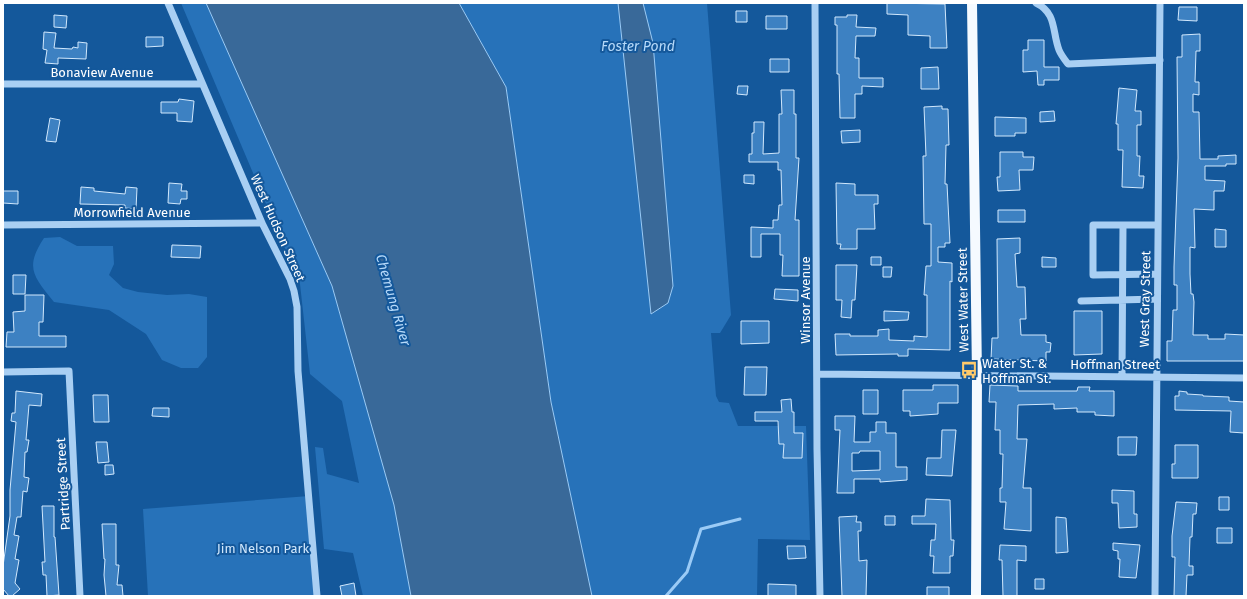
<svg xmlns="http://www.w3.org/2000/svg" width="1247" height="599" font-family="'Fira Sans',sans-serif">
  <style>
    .green { fill: #2772b9 }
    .water { fill: #396999; stroke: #9bcbf6 }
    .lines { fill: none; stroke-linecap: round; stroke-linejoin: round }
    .stream { stroke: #9bcbf6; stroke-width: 3 }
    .building { fill: #3d81c2; stroke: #d1e8fd; fill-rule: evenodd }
    .minor { stroke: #a9cff3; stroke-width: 7 }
    .major { stroke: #f5faff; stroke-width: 10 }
    .labels { text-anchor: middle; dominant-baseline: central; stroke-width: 4; stroke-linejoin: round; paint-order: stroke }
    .street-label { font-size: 13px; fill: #fff; stroke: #14589b }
    .poi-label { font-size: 13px; fill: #fff; stroke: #14589b; text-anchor: start }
    .park-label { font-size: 13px; fill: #d1e8fd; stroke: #14589b }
    .water-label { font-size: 14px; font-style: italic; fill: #b6d9f9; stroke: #14589b }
  </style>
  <rect width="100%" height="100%" fill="#14589b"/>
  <path class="green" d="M181,3H206L332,286L394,505L411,596H363L353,553L324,549L315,447L323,448L327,474L359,483L342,401L310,374L300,284Z
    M459,3H707L731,315L720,333H711L716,396L719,402L729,403L738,426H806L810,540L758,539L757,596H592L551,402L506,87Z
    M60,237L77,246H113L114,264L109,275L123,288L138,292L167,295L189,294L207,297V357L198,368H181L162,360L146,334L109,310L54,302C34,277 24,268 44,238Z
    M309,496L317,596H148L143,509Z"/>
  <path class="water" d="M206,3H459L506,87L551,402L592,596H411L394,505L332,286Z
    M618,3H643L653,43L673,286L668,303L651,314Z"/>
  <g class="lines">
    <path class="stream" d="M666,596L687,572L701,529L740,519"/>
  </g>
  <path class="building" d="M887,3L945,4L947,48H930V36L908,35V15L887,14Z
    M1179,7H1197V21L1178,20Z
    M736,11H747V22H736Z
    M54,15L67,16L66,28L54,27Z
    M847,15H857L856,27L876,28L875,36H856L855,58H859V78H883V87L862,86V94H855V118H840L839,74H837V25H835V17H847Z
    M766,16H787V29H766Z
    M44,32L56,33L54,48L72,49L73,47L78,48V42L87,43L86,59L58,58V64L45,63L47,50L43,49Z
    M1200,34V51H1196L1195,82H1199V95L1193,94V112H1199L1200,159H1218V156L1236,155V164H1226V166H1205V180L1225,181L1224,191H1214V210L1194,209L1195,248L1190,247V274L1191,294H1193L1194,302L1193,335H1208V339H1225V334L1244,335V361H1167V341H1172L1173,310H1177V285H1174V267L1178,158L1177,57H1182V35Z
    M146,37H163V46L146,47Z
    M1028,40H1044V67H1059V80H1044V85H1038L1037,71L1023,72V50H1028Z
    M770,59H789V72H770Z
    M938,67L939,89H921V68Z
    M738,86H748L747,95L737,94Z
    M1119,88L1137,90L1135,111H1141V125H1137V156H1140L1139,176H1144L1143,188L1122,187L1123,150H1118V124H1116Z
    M781,90H794V114H796V158H799L795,220H799V276H782L783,255H780V234H761V257H751V227L773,228V220H778L779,205H782L781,170H778V162H749V154H752V133H754V122H764L763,154L779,153V114H782Z
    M179,99L194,101L192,122L177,121V113H161V102H178Z
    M942,106V109H948L949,145H946L945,184H947L950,243H945V247H938V262L952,263V282L950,281V350L908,349V356H898V354L836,355L835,334H850V336H878V330L889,329V340L914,341V336L927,337V295H924L926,266H931V224H924L923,156H926L924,107Z
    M1054,111L1055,121L1040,122V112Z
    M995,117L1026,118V133H1015V136H995Z
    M50,118L60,120L56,142L46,141Z
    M860,130V142L842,143L841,131Z
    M1000,152H1023V157H1034L1033,170H1019L1020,190L998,191L997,177H1000Z
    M744,175H754V184L744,183Z
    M169,183L182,184L181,191H187V199H181L180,204L168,203Z
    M836,183L855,184V195H878V204H874L875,229H857V249H840L841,244H837Z
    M81,187L94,188V191L125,194L126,187L137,188L136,209L125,208V205L80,204Z
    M3,191H18V204L3,203Z
    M998,210H1025V222H998Z
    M1215,229L1226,230V247H1215Z
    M1020,238V253L1015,254L1017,287H1025L1026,319H1020L1021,335H1046V342L1051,343L1050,352H1046V361L991,359L992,338H998L997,239Z
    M172,245L201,246L200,258L171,257Z
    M871,257H881V265H871Z
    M1042,257L1056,258V267H1042Z
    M836,265H857L855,300H852L851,318L841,317L842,300H836Z
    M883,267H892L891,277H883Z
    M13,275H26L25,294H13Z
    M775,289L798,290V301L774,299Z
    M25,295H44L43,322H39V336H66V347H6L7,332H14L13,312L25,311Z
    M884,311L909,312L908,320L884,321Z
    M1074,311H1102V354L1074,355Z
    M741,321H769V343L741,344Z
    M745,367H767L766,395H744Z
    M933,385H958V403H938V414L910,416V411H903V390H933Z
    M990,385L1018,386V391H1077L1078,387H1090L1089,391H1114V416L1095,415V412H1077V408L1054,409V404L1018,405L1017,439H1027L1023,488H1031V531L1004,529L1006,502H1000V488H1002L1003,454H1000V430H995L996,402H989Z
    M863,390H878V414H863Z
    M16,391L42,394L41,406L29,405L26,440H29L27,452H25L24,477L29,478L27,492L23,491L21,517H17L14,535L19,536L15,559L19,560L15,583L20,589L12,596H9L3,589V566L10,516V490L16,422L11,421L12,413H15Z
    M1179,391L1187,392V394L1203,395V396L1229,397V401L1244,402V433L1230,432L1231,411L1175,410V396H1179Z
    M93,395H108L109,422H94Z
    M791,399L792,412H794V433H803L802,458H783L784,444H779L778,421H755V412H782L781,400Z
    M153,408H169V417L152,416Z
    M835,416H855L854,442H870V432H876V422H886V433H896V467H907V480L880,482V479H854V493H837L840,430H835ZM860,451H880V470L852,471V453H859Z
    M942,430H956L952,476L926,475L927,458H941Z
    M1118,437H1137L1136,455H1118Z
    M96,442H107L109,462L98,463Z
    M1175,445H1198V478H1172V464H1175Z
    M105,465H113L114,474L105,475Z
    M1112,490L1134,491V514H1137V527L1119,528L1118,503H1112Z
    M1219,497H1229V510H1219Z
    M926,499L950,500L951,540H954L953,556H950V573H933L934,556H930L931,540H935L936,524H912V516H925Z
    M1176,502L1197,503L1196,514H1193L1192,537H1190L1189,566H1193V575H1187L1186,596H1174L1175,557H1172V536Z
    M42,506H54V537H55L59,595L47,596L46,575H43L42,562H45Z
    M857,516L856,522H861V531H858L859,561L867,560L866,596H842L839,517Z
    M885,516H895V525H885Z
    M1056,517L1066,518L1068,552L1056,553Z
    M102,524H116V565H119L117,585H122L123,596H106L104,575L105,559H104Z
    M1217,528H1232V543H1217Z
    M1113,543L1140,545L1136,578L1119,577L1120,559H1118V551L1113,550Z
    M1000,545L1026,546V561L1017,560V596H1003L1002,560H999Z
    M787,546H805L806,558L788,559Z
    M1035,579H1044V589H1035Z
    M354,583L356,596H342L340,586Z
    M768,584L796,585V596H768Z
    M927,587H949V596H927Z"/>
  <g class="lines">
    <path class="minor" d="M168,3L262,223L290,279L294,291L297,307L298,371L317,596
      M815,3L817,449L820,596
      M1036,3C1057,13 1052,32 1059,50C1061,55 1065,60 1068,64L1160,60
      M3,84H202
      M3,225L262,223
      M1123,225H1093V275L1157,274
      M1081,301L1157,299
      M3,372L69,371L80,596
      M817,374L1244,378
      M1122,376L1123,225H1158
      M1155,596L1160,3"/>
    <path class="major" d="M972,3L977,376L976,596"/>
  </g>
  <defs>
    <g id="bus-bare" transform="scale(1.38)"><path d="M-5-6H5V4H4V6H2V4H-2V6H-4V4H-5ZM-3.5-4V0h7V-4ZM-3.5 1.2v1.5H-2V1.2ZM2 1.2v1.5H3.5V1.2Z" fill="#ffca6b" stroke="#14589b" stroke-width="2.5" paint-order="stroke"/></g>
  </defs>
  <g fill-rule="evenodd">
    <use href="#bus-bare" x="969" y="370"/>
  </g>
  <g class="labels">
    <g class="street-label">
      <text x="102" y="72">Bonaview Avenue</text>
      <text x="132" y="212">Morrowfield Avenue</text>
      <text transform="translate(278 228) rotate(66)">West Hudson Street</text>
      <text transform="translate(1145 299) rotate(-89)">West Gray Street</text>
      <text transform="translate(805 300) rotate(-90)">Winsor Avenue</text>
      <text transform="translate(963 300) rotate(-91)">West Water Street</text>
      <text x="1115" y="364">Hoffman Street</text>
      <text transform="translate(63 484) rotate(-93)">Partridge Street</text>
    </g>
    <g class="poi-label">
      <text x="982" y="363">Water St. &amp;<tspan x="982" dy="15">Hoffman St.</tspan></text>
    </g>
    <g class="park-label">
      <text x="263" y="548">Jim Nelson Park</text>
    </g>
    <g class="water-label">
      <text x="638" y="46">Foster Pond</text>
      <text transform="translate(393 300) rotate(74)">Chemung River</text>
    </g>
  </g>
  <rect width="1247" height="599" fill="none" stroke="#ffffff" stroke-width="8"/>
</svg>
